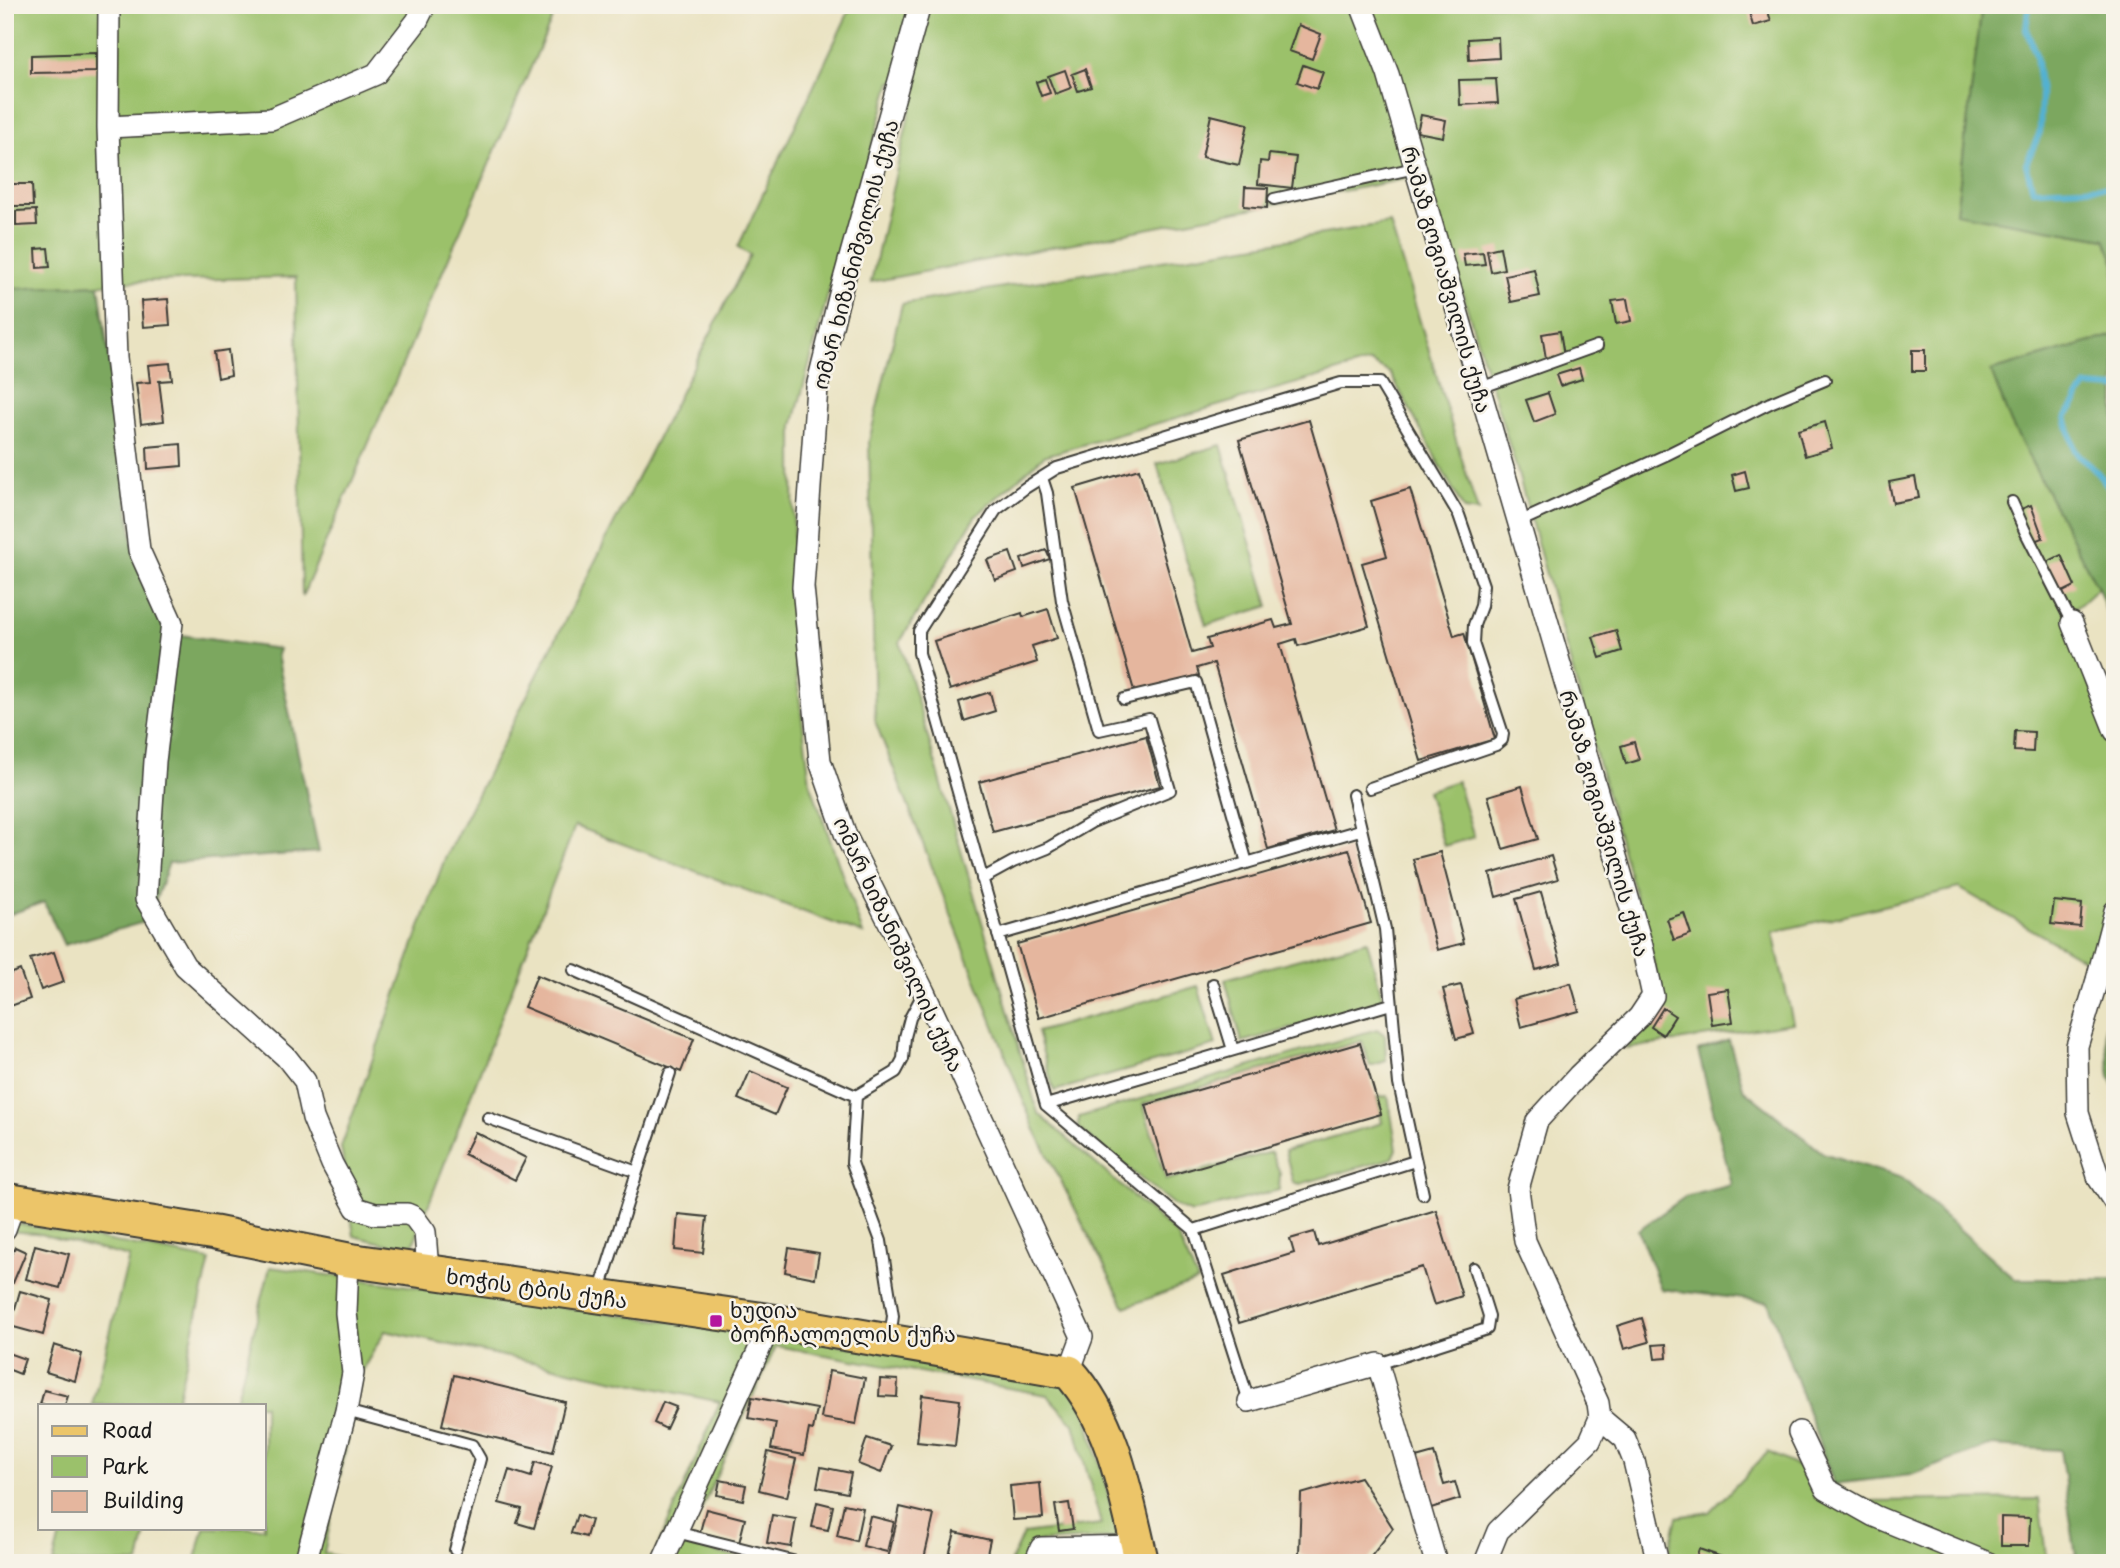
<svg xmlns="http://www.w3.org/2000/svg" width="2120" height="1568" font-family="'Playpen Sans','Noto Sans Georgian',sans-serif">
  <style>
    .green { fill: #9bc16b; stroke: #5c6e44; stroke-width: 2 }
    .forest { fill: #7ca75f; stroke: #4c623e; stroke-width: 2 }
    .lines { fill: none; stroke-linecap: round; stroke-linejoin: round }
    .stream { stroke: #52b1d1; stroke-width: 6 }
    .building { fill: #e5b69e }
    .service-casing { stroke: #3b3a35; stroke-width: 14 }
    .minor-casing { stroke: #3b3a35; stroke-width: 24 }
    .primary-casing { stroke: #3b3a35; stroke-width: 37 }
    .service { stroke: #fff; stroke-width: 10 }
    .minor { stroke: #fff; stroke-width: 21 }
    .primary { stroke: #ecc569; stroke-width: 33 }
    .poi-dot { fill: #b5179e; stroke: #f7f3e8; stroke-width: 2.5 }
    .labels { text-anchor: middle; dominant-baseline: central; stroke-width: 5; stroke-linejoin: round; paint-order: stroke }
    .street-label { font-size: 21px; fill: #1c1c1c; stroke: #f7f3e8 }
    .poi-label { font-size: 21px; fill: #1c1c1c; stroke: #f7f3e8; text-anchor: start }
  </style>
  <rect width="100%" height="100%" fill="#f7f3e8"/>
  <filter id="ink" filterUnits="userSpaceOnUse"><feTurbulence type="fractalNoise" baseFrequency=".0143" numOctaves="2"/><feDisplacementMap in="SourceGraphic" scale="14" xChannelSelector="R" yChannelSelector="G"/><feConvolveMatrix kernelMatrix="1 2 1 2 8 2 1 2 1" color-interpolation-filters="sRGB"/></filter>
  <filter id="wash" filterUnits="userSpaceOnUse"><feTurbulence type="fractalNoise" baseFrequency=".00686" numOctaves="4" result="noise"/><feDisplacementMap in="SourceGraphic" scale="28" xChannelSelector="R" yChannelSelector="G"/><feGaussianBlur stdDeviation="1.57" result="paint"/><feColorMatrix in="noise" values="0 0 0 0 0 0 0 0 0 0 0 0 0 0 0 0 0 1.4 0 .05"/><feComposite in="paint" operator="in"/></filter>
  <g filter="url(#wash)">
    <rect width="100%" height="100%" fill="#eae3c2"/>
    <path class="green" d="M5,5H558L302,597L296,277L113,282L99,285L5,289Z
      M852,5H1982L1956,213L2105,239L2115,264V335L1991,371L2011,423L2098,588L2065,618L2115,748V884L2092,964L1959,888L1773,932L1793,1023L1626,1049L1663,996L1517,470L1426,175L871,282L918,76L891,82L828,294L793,426L794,654L810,782L863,934L575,826L411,1250L354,1236L341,1147L445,858L750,255L738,247Z
      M1390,223L1478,512L1464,510L1390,373L1370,362L1044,456L975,517L900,642L1038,1113L1177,1235L1198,1281L1125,1307L1034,1128L875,721L869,441L902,304Z
      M1221,445L1269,606L1206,625L1157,464Z
      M5,454L13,456L12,536L5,535Z
      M1457,781L1474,837L1444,846L1427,791Z
      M1367,941L1384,1003L1242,1042L1225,979Z
      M1198,986L1216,1045L1054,1091L1037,1032Z
      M1377,1029L1385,1035L1386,1061L1370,1066L1362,1041L1143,1104L1166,1180L1271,1152L1280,1173L1279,1190L1191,1213L1175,1206L1078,1128L1079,1117Z
      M1388,1096L1397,1149L1393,1158L1300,1184L1293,1182L1285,1151L1382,1123L1377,1097Z
      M5,1221L210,1260L176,1405H92L129,1257L36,1233L5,1231Z
      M270,1267L914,1355L1065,1380L1084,1407L1120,1538L1033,1542L1026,1563H1010L1023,1534L1101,1524L1074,1424L1047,1395L776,1346L685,1545L763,1563H651L720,1402L385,1331L362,1371L324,1553L361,1563H195L204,1528H264V1405H235Z
      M1768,1452L1868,1501L2039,1499L2046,1556H2115V1563H1666L1677,1517L1710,1512Z
      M62,1528H147L139,1563H53Z"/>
    <path class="forest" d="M1982,5H2115V264L2105,239L1956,213Z
      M99,285L135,557L174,634L279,649L277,655L319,852L169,863L148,921L64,945L44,902L5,916V528H12L13,456L5,454V289Z
      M2115,335V636L2098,588L2011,423L1991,371Z
      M2115,989V1087L2110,1077L2105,1029Z
      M1729,1040L1744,1090L1823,1153L1902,1178L2015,1279H2115V1563H2077L2060,1450L1989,1446L1911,1475L1834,1484L1768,1302L1661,1289L1638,1230L1685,1197L1732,1185L1698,1051Z"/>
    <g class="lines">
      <path class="stream" d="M2029,5L2026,29L2036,55L2041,94L2040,132L2026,164L2033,190L2107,187L2115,190
        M2115,388L2086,386L2066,417L2075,451L2097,472L2115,494"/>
    </g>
    <g id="blocks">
      <path class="building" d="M1747,5H1766L1771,21L1753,26Z
        M1298,25L1321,34L1312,59L1289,51Z
        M1498,37L1499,58L1469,60L1468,39Z
        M96,53V72L31,73V55Z
        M1303,65L1323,72L1317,89L1297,82Z
        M1085,69L1091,87L1078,91L1072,74Z
        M1065,70L1071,88L1055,94L1048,76Z
        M1045,79L1050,93L1041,96L1036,82Z
        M1496,79L1498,103L1460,105L1459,80Z
        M1211,115L1248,124L1239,165L1202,157Z
        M1421,115L1446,120L1443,137L1417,132Z
        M1269,154L1296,157L1292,188L1258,184L1260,161L1268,162Z
        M10,184H32L33,206H11Z
        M1245,187L1268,188L1267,208L1244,206Z
        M36,210L37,225L16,226V211Z
        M1500,247L1504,269L1491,272L1487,250Z
        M48,248L50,267L37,268L36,249Z
        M1483,252L1485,264L1465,266L1463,254Z
        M1534,269L1540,296L1511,302L1505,275Z
        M168,299L170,325L143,327L141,301Z
        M1627,299L1631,321L1616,324L1612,301Z
        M1560,331L1564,356L1546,359L1542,334Z
        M228,350L231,375L218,378L214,352Z
        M1912,350H1925V371H1912Z
        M170,363L172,380L159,381L164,421L141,424L136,383L150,382L148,365Z
        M1579,368L1582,379L1560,386L1556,375Z
        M1548,393L1555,414L1534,422L1526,400Z
        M1309,420L1369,626L1298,646L1296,639L1280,644L1334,830L1268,849L1214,663L1197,668L1199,675L1135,694L1075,488L1139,469L1192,653L1210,648L1207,639L1273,620L1276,628L1292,624L1239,440Z
        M1825,422L1832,448L1805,456L1798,430Z
        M181,444L182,466L148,469L147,447Z
        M1745,471L1749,488L1736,491L1732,475Z
        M1915,477L1919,498L1893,503L1889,482Z
        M1410,489L1454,636L1464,633L1495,739L1421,761L1362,563L1387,556L1371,501Z
        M2031,505L2043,538L2033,542L2021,509Z
        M1046,550L1050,559L1024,568L1021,559Z
        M1010,552L1017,572L995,580L987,560Z
        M2061,555L2075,586L2061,593L2047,562Z
        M1048,609L1057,638L1032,646L1037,662L950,690L934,641L1022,613L1023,617Z
        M1616,630L1622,651L1600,658L1593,637Z
        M990,692L995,711L964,721L959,702Z
        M2015,731L2034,732L2033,752L2014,751Z
        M1146,736L1160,786L993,832L979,782Z
        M1634,742L1639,760L1626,764L1621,746Z
        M1522,786L1538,839L1503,849L1488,796Z
        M1349,849L1371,923L1039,1018L1017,944Z
        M1440,852L1464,943L1437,950L1413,859Z
        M1551,856L1558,879L1496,897L1490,874Z
        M1541,892L1561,963L1536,970L1516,899Z
        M2054,901L2082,904L2080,927L2051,924Z
        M1684,913L1691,934L1674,940L1667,919Z
        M54,952L64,982L41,990L30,959Z
        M20,970L30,999L5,1008V976Z
        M537,975L694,1039L681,1072L524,1007Z
        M1571,983L1579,1011L1521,1027L1514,999Z
        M1461,985L1474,1034L1456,1039L1443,989Z
        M1728,989L1733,1022L1712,1025L1707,992Z
        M1663,1008L1675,1016L1663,1035L1651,1027Z
        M1360,1043L1381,1114L1167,1176L1146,1105Z
        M750,1071L787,1087L775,1115L738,1099Z
        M475,1132L526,1158L515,1180L464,1154Z
        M1436,1210L1462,1296L1434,1305L1422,1267L1239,1323L1224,1275L1294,1253L1290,1239L1314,1232L1318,1246Z
        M678,1214L707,1217L703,1253L675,1250Z
        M35,1245L69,1254L60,1288L26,1279Z
        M15,1247L26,1252L13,1283L5,1280V1269Z
        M789,1248L819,1253L815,1278L785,1272Z
        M20,1291L52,1300L43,1335L10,1326Z
        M1642,1318L1649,1342L1624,1349L1617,1326Z
        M1666,1344L1667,1358L1655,1359L1653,1345Z
        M54,1345L82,1354L75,1381L46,1372Z
        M5,1352L25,1359L20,1374L5,1368Z
        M829,1371L865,1378L856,1424L821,1418Z
        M454,1375L565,1402L553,1452L442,1425Z
        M880,1379L898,1380L897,1397L879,1396Z
        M44,1390L68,1396L65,1405H40Z
        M922,1395L960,1400L955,1446L917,1442Z
        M752,1397L817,1409L813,1430L809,1429L804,1455L771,1449L776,1423L748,1418Z
        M663,1402L676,1407L666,1429L654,1423Z
        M867,1438L891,1446L881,1473L858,1464Z
        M768,1452L796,1459L787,1497L759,1490Z
        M1434,1453L1444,1485L1455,1482L1460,1499L1431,1508L1416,1458Z
        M535,1462L552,1467L534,1528L517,1523L522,1509L499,1503L509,1470L531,1477Z
        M821,1467L851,1473L847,1493L817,1487Z
        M1360,1477L1393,1528L1366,1563H1321L1299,1554L1301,1494Z
        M720,1480L746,1485L743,1500L717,1495Z
        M1040,1483L1043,1518L1013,1520L1010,1486Z
        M817,1502L833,1506L828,1530L812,1527Z
        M1069,1503L1073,1529L1059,1531L1055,1505Z
        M844,1504L863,1508L856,1541L837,1536Z
        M900,1507L934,1515L923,1563H887Z
        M706,1509L745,1519L739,1543L700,1532Z
        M577,1515L591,1520L586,1537L571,1533Z
        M772,1515L796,1519L791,1547L767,1543Z
        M870,1516L894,1522L887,1552L863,1546Z
        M2001,1517L2030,1518L2029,1546H2001Z
        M955,1532L990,1540L985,1563H947Z
        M1699,1549L1736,1562V1563H1694Z"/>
    </g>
  </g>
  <g filter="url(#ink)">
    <use href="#blocks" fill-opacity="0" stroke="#3b3a35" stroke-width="2"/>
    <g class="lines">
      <g class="service-casing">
        <path id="service" d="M1274,199L1415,168
          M1480,388L1597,346
          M2012,502L2025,531L2072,623
          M1519,522L1666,455L1770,403L1825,380
          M1124,699L1196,682L1247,863
          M1353,795L1385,929L1399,1084L1423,1194
          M982,879L1013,862L1048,848L1092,822L1170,790L1149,719L1099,730L1062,601L1047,493L1042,478
          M998,935L1360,830
          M574,970L856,1096L852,1163L881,1241L893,1316L890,1338
          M1213,984L1233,1050
          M856,1096L896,1072L903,1059L905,1037L910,1018L924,992
          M1046,1105L1391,1004
          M488,1118L637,1172L599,1293
          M637,1172L670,1073
          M1194,1230L1415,1161
          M1378,1364L1487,1329L1489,1316L1474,1268
          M1249,1401L1194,1230L1046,1105L919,653V631L996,510L1025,488L1057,468L1341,383H1380L1459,515L1483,585L1481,606L1474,625L1473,643L1503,734L1502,740L1496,745L1370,788
          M346,1411L472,1445L480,1459L455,1550
          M676,1532L800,1563"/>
      </g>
      <g class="minor-casing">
        <path id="minor" d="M109,5L108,127L116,358L139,550L172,623L155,761L146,899L185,966L286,1057L305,1081L313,1118L332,1164L356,1208L375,1214H407L414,1217L425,1232L428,1271
          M920,5L840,294L817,387L803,587L820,761L846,836L924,992L1082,1337L1069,1372
          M1361,5L1388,74L1642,946L1653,996L1639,1017L1578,1076L1537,1121L1518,1189L1525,1241L1598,1403L1600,1418L1590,1441L1498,1531L1485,1563
          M108,127L271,119L376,74L417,21L425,5
          M2072,623L2115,731
          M2115,911L2097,980L2077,1046L2078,1113L2099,1179L2115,1203
          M5,1229L15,1201L10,1194
          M1249,1401L1378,1364L1436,1563
          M1600,1418L1625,1439L1634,1461L1658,1563
          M1799,1432L1826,1489L1874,1516L1988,1563
          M305,1563L346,1411L353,1373L346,1313L348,1260
          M662,1563L772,1321
          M1035,1563L1041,1548L1138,1546"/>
      </g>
      <g class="primary-casing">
        <path id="primary" d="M5,1200L215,1233L348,1260L772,1321L1069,1372C1115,1423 1126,1498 1142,1563"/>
      </g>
      <use href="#service" class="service"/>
      <use href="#minor" class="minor"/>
      <use href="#primary" class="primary"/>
    </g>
  </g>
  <rect class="poi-dot" x="709" y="1314" width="14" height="14" rx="3.5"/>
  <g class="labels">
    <g class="street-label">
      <text transform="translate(854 254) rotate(-75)">ომარ ხიზანიშვილის ქუჩა</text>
      <text transform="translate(1448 279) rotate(74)">რამაზ გოგიაშვილის ქუჩა</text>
      <text transform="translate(1606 823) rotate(74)">რამაზ გოგიაშვილის ქუჩა</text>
      <text transform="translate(900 944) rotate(65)">ომარ ხიზანიშვილის ქუჩა</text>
      <text transform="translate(537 1287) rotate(8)">ხოჭის ტბის ქუჩა</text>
    </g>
    <g class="poi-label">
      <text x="730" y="1309">ხუდია<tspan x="730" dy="24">ბორჩალოელის ქუჩა</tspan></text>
    </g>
  </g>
  <rect width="2120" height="1568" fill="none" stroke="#f7f3e8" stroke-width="28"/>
  <rect x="38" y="1404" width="228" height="126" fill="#f7f3e8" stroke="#9f9d96" stroke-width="2"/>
  <rect x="52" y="1426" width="35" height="10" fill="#ecc569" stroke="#9f9d96" stroke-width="2"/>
  <text x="102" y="1438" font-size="21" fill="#1c1c1c">Road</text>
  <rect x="52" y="1456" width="35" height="21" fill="#9bc16b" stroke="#9f9d96" stroke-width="2"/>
  <text x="102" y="1474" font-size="21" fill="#1c1c1c">Park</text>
  <rect x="52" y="1491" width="35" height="21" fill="#e5b69e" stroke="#9f9d96" stroke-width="2"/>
  <text x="102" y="1508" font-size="21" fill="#1c1c1c">Building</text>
</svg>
